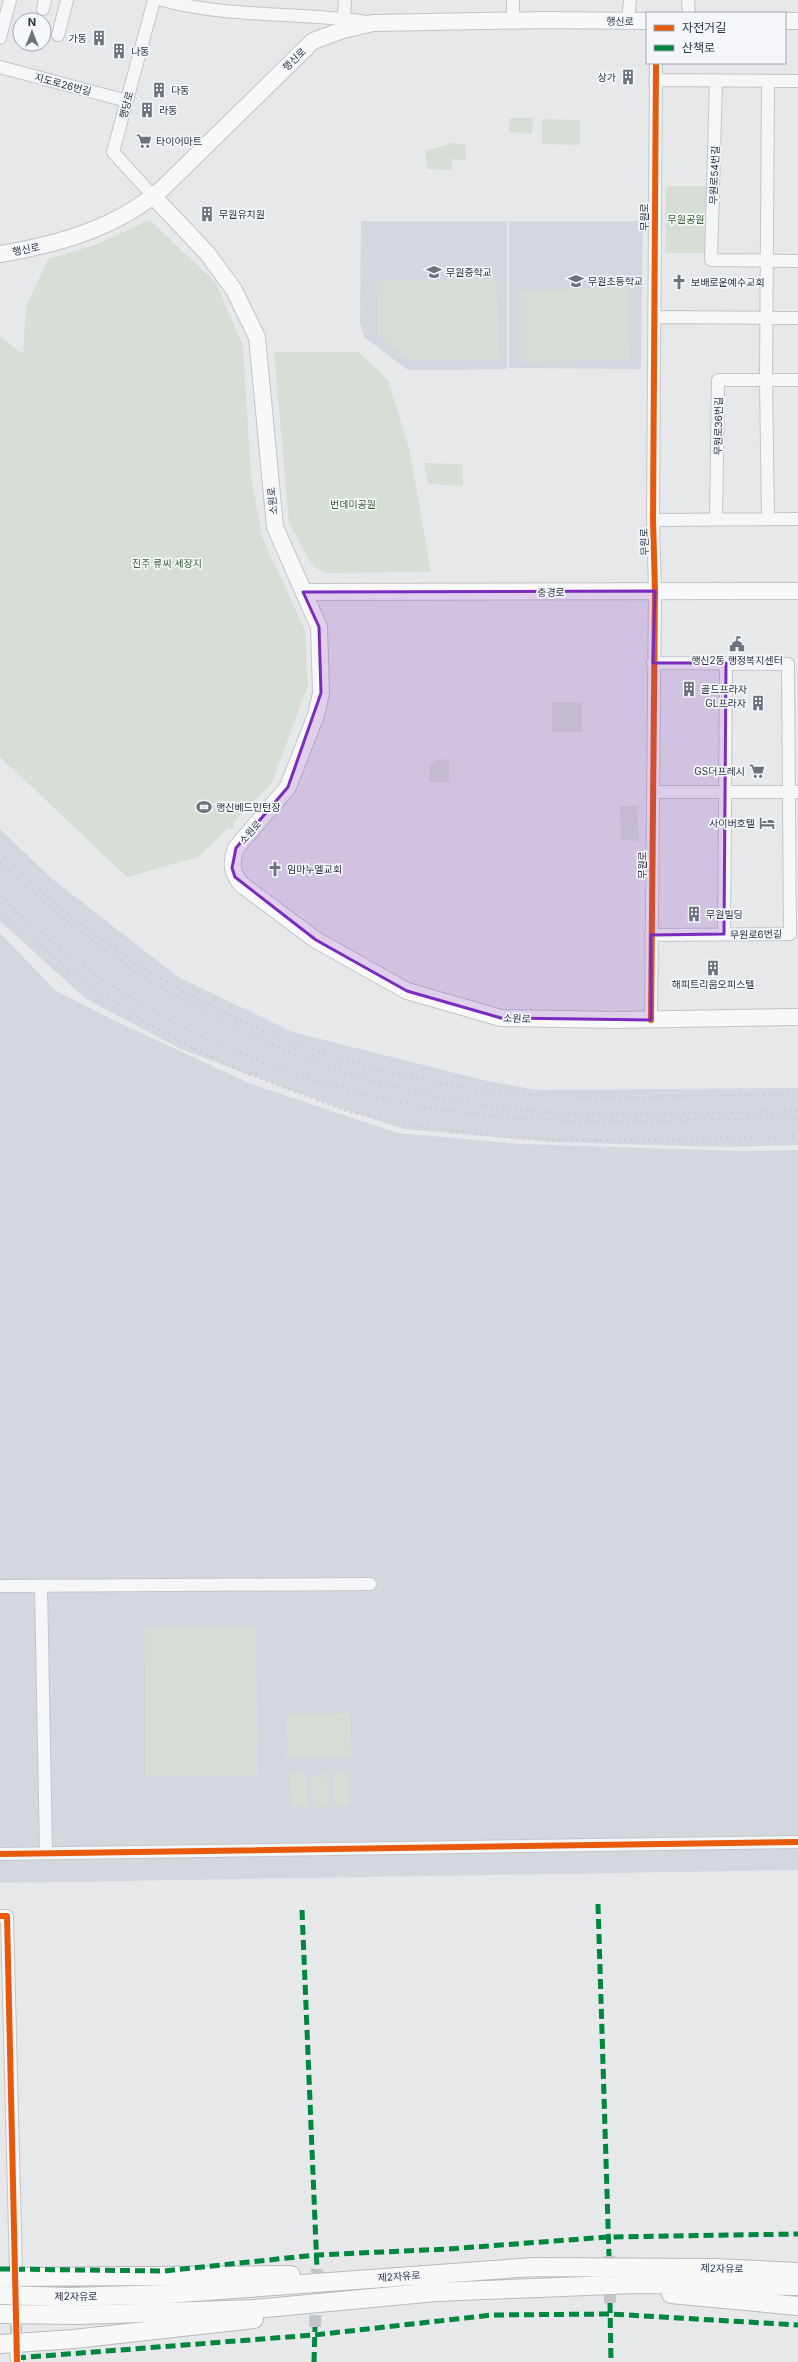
<svg xmlns="http://www.w3.org/2000/svg" width="798" height="2362" font-family="Inter,'Noto Sans KR',sans-serif">
  <style>
    .built { fill: #d4d7dd }
    .green { fill: #d6ded6 }
    .lines { fill: none; stroke-linecap: round; stroke-linejoin: round }
    .minor-tunnel { stroke: #c1c4c9; stroke-width: 12; stroke-dasharray: 12 6; stroke-linecap: butt }
    .minor-casing { stroke: #c4c6c8; stroke-width: 14 }
    .major-casing { stroke: #c2c5c8; stroke-width: 18 }
    .highway-casing { stroke: #b8bbbf; stroke-width: 20 }
    .minor { stroke: #f5f6f7; stroke-width: 12 }
    .major { stroke: #f8f8f8; stroke-width: 16 }
    .highway { stroke: #f8f8f8; stroke-width: 18 }
    .rail { stroke: #cecfd2; stroke-width: 3; stroke-dasharray: 2 4; stroke-linecap: butt }
    .quiet { stroke: #00873e; stroke-width: 5; stroke-dasharray: 10 5; stroke-linecap: butt }
    .cycleway-casing { stroke: #f4f6f9; stroke-width: 8 }
    .cycleway { stroke: #e8590c; stroke-width: 6 }
    .marked { fill: #7b2cbf; fill-opacity: 0.2; stroke: #7b2cbf; stroke-width: 3; stroke-linejoin: round }
    .labels { text-anchor: middle; dominant-baseline: central; stroke-width: 3.5; stroke-linejoin: round; paint-order: stroke }
    .street-label { font-size: 10px; fill: #2b3445; stroke: #f4f6f9 }
    .poi-label { font-size: 10px; fill: #2b3445; stroke: #f4f6f9; text-anchor: start }
    .park-label { font-size: 10px; fill: #3f6138; stroke: #f4f6f9 }
  </style>
  <rect width="100%" height="100%" fill="#e6e8ea"/>
  <path class="built" d="M361,221H507V369L408,370L364,337L360,323Z
    M509,221H643L641,369L509,368Z
    M0,829L51,878L178,977L293,1032L482,1080L537,1090L798,1088V1145L724,1147L553,1142L404,1129L331,1105L181,1049L86,999L0,921Z
    M0,933L55,990L113,1020L251,1084L397,1133L520,1144L744,1151L798,1150V1870L0,1883Z"/>
  <path class="green" d="M510,118H533L532,134L509,132Z
    M542,119L580,120V145L542,144Z
    M451,143L465,144L466,160L452,159V170L427,169L426,151Z
    M666,186H707L705,253H665Z
    M150,220L216,283L243,346L251,476L262,537L305,630L308,685L272,783L234,821L233,829L228,828L198,857L127,877L0,757V336L23,354L26,307L48,259L95,245Z
    M497,279L499,360L413,361L378,336L377,280Z
    M627,287L630,360L521,362V291Z
    M274,352H358L388,380L409,448L431,572L328,573L317,569L310,562L289,523Z
    M424,463L463,464V486L428,484Z
    M552,702L582,703V732H552Z
    M449,759V782H429L430,766L435,760Z
    M620,806H638L639,841L621,840Z
    M257,1628L258,1776L146,1777L145,1629Z
    M350,1713L351,1756L287,1757L286,1714Z
    M290,1774H306L307,1806H291Z
    M327,1774L328,1806L313,1807L312,1775Z
    M334,1774H349V1805H334Z"/>
  <g class="lines">
    <path class="minor-tunnel" d="M609,2256L610,2303
      M16,2307V2349
      M315,2327L317,2269"/>
    <g class="minor-casing">
      <path id="minor" d="M162,0C228,18 300,12 367,22
        M513,0V20
        M688,0L689,13
        M43,9L45,0
        M344,18L345,0
        M628,21L630,0
        M58,35L67,0
        M0,38L10,0
        M0,67L127,101
        M655,80L798,81
        M716,81L711,260L798,261
        M768,81L766,380L768,519
        M153,196L113,152L154,0
        M654,317L798,318
        M716,519L718,380H798
        M653,520L798,519
        M653,792H798
        M724,934L726,663
        M651,935L790,934L788,664L653,663
        M651,1020L655,591L653,520L656,63
        M0,1586L370,1584
        M41,1586L46,1853
        M0,1854L798,1842
        M0,1916H7L16,2274
        M16,2349L17,2362"/>
    </g>
    <g class="major-casing">
      <path id="major" d="M785,21H798
        M153,196L207,253L234,290L257,337L275,527L319,627L321,693L316,715L288,787L236,848C231,862 231,872 241,884L316,940L407,991L501,1018L616,1020L798,1017
        M0,254C60,244 117,228 164,187L313,41L343,30L373,23L544,20L647,21
        M303,592L798,591"/>
    </g>
    <g class="highway-casing">
      <path id="highway" d="M0,2277L291,2275
        M671,2294L798,2306
        M0,2295L70,2297L166,2294L533,2267L714,2268L798,2272
        M0,2314L78,2315L255,2309L436,2292L636,2284L798,2286
        M0,2344L74,2339L254,2319"/>
    </g>
    <use href="#minor" class="minor"/>
    <use href="#major" class="major"/>
    <use href="#highway" class="highway"/>
    <path class="rail" d="M0,853C128,982 302,1067 482,1090C586,1103 693,1095 798,1094
      M0,861C139,999 320,1087 515,1109C609,1119 704,1112 798,1111
      M0,896C45,938 94,977 147,1007C259,1071 387,1109 514,1118C606,1125 705,1119 798,1118
      M0,910C85,993 187,1054 299,1093C316,1099 334,1107 352,1112C392,1122 434,1129 475,1133C581,1146 691,1138 798,1136"/>
    <path class="quiet" d="M598,1904L609,2256
      M302,1910L317,2269
      M0,2269L164,2271L316,2255L448,2249L608,2237L798,2234
      M610,2303L611,2362
      M16,2358L314,2335L492,2315L610,2314L798,2325
      M314,2362L315,2327"/>
    <g class="cycleway-casing">
      <path id="cycleway" d="M651,1020L655,591L653,520L656,63
        M0,1854L798,1842
        M0,1916H7L17,2362"/>
    </g>
    <use href="#cycleway" class="cycleway"/>
  </g>
  <path class="marked" d="M655,591L653,663H726L724,934L651,935V1020L501,1018L407,991L316,940L235,877L232,868L236,848L288,787L321,693L319,627L303,592Z"/>
  <defs>
    <g id="building-bare" transform="scale(1.2)"><path d="M-4-6H4V6H1V3H-1V6H-4ZM-2.5-4.3h1.7v1.8h-1.7ZM.8-4.3h1.7v1.8H.8ZM-2.5-1h1.7V.8h-1.7ZM.8-1h1.7V.8H.8Z" fill="#6c737f" stroke="#f4f6f9" stroke-width="2.5" paint-order="stroke"/></g>
    <g id="supermarket-bare" transform="scale(1.2)"><path d="M-6-5.5h2.5l.6 2H6L4.5 2H-2.5L-4.4-4H-6ZM-1.5 3.2a1.3 1.3 0 1 0 .1 0ZM3 3.2a1.3 1.3 0 1 0 .1 0Z" fill="#6c737f" stroke="#f4f6f9" stroke-width="2.5" paint-order="stroke"/></g>
    <g id="school-bare" transform="scale(1.2)"><path d="M0-5L7-2L0 1L-7-2ZM-4 1L0 2.5L4 1V4Q0 6-4 4Z" fill="#6c737f" stroke="#f4f6f9" stroke-width="2.5" paint-order="stroke"/></g>
    <g id="church-bare" transform="scale(1.2)"><path d="M-1.2-6h2.4v3.5h3.3v2.4h-3.3V6h-2.4V-.1h-3.3v-2.4h3.3Z" fill="#6c737f" stroke="#f4f6f9" stroke-width="2.5" paint-order="stroke"/></g>
    <g id="civic-bare" transform="scale(1.2)"><path d="M-.6-6.5H3V-4.5H.6V-3L4-1V1h2V6H-6V1h2V-1L-.6-3ZM-1.2 2.5V6h2.4V2.5Z" fill="#6c737f" stroke="#f4f6f9" stroke-width="2.5" paint-order="stroke"/></g>
    <g id="stadium-bare" transform="scale(1.2)"><path d="M0-5a6.5 5 0 1 0 0 10a6.5 5 0 1 0 0-10ZM-3.5-1.8h7v3.6h-7Z" fill="#6c737f" stroke="#f4f6f9" stroke-width="2.5" paint-order="stroke"/></g>
    <g id="hotel-bare" transform="scale(1.2)"><path d="M-6-4.5h1.5V1H6V5H4.5V3h-9V5H-6ZM-4 0a1.8 1.8 0 1 1 3.6 0ZM.5 0V-2.5h3Q6-2.5 6 0Z" fill="#6c737f" stroke="#f4f6f9" stroke-width="2.5" paint-order="stroke"/></g>
  </defs>
  <g fill-rule="evenodd">
    <use href="#building-bare" x="99" y="38"/>
    <use href="#building-bare" x="119" y="51"/>
    <use href="#building-bare" x="628" y="77"/>
    <use href="#building-bare" x="159" y="90"/>
    <use href="#building-bare" x="147" y="110"/>
    <use href="#supermarket-bare" x="144" y="141"/>
    <use href="#building-bare" x="207" y="214"/>
    <use href="#school-bare" x="434" y="272"/>
    <use href="#school-bare" x="576" y="281"/>
    <use href="#church-bare" x="679" y="282"/>
    <use href="#civic-bare" x="737" y="644"/>
    <use href="#building-bare" x="689" y="689"/>
    <use href="#building-bare" x="758" y="703"/>
    <use href="#supermarket-bare" x="757" y="771"/>
    <use href="#stadium-bare" x="204" y="807"/>
    <use href="#hotel-bare" x="767" y="823"/>
    <use href="#church-bare" x="275" y="869"/>
    <use href="#building-bare" x="694" y="914"/>
    <use href="#building-bare" x="713" y="968"/>
  </g>
  <g class="labels">
    <g class="street-label">
      <text transform="translate(620 21) rotate(1)">행신로</text>
      <text transform="translate(294 59) rotate(-44)">행신로</text>
      <text transform="translate(63 84) rotate(15)">지도로26번길</text>
      <text transform="translate(126 105) rotate(-75)">행당로</text>
      <text transform="translate(714 175) rotate(-88)">무원로54번길</text>
      <text transform="translate(644 217) rotate(-90)">무원로</text>
      <text transform="translate(26 249) rotate(-11)">행신로</text>
      <text transform="translate(718 426) rotate(-89)">무원로36번길</text>
      <text transform="translate(272 501) rotate(-96)">소원로</text>
      <text transform="translate(644 542) rotate(-92)">무원로</text>
      <text x="551" y="592">충경로</text>
      <text transform="translate(250 832) rotate(-49)">소원로</text>
      <text transform="translate(642 865) rotate(-90)">무원로</text>
      <text transform="translate(756 934) rotate(-1)">무원로6번길</text>
      <text transform="translate(517 1018) rotate(2)">소원로</text>
      <text transform="translate(722 2268) rotate(1)">제2자유로</text>
      <text transform="translate(399 2276) rotate(-4)">제2자유로</text>
      <text x="76" y="2296">제2자유로</text>
    </g>
    <g class="poi-label">
      <text x="87" y="38" text-anchor="end">가동</text>
      <text x="131" y="51">나동</text>
      <text x="616" y="77" text-anchor="end">상가</text>
      <text x="171" y="90">다동</text>
      <text x="159" y="110">라동</text>
      <text x="156" y="141">타이어마트</text>
      <text x="219" y="214">무원유치원</text>
      <text x="446" y="272">무원중학교</text>
      <text x="588" y="281">무원초등학교</text>
      <text x="691" y="282">보배로운예수교회</text>
      <text x="737" y="660" text-anchor="middle">행신2동 행정복지센터</text>
      <text x="701" y="689">골드프라자</text>
      <text x="746" y="703" text-anchor="end">GL프라자</text>
      <text x="745" y="771" text-anchor="end">GS더프레시</text>
      <text x="216" y="807">행신베드민턴장</text>
      <text x="755" y="823" text-anchor="end">사이버호텔</text>
      <text x="287" y="869">임마누엘교회</text>
      <text x="706" y="914">무원빌딩</text>
      <text x="713" y="984" text-anchor="middle">해피트리움오피스텔</text>
    </g>
    <g class="park-label">
      <text x="686" y="219">무원공원</text>
      <text x="353" y="504">번데미공원</text>
      <text x="167" y="563">진주 류씨 세장지</text>
    </g>
  </g>
  <rect x="646" y="12" width="140" height="52" fill="#f4f6f9" stroke="#a4a8b1"/>
  <rect x="654" y="25" width="20" height="6" fill="#e8590c" stroke="#a4a8b1"/>
  <text x="682" y="32" font-size="12" fill="#2b3445">자전거길</text>
  <rect x="654" y="45" width="20" height="6" fill="#00873e" stroke="#a4a8b1"/>
  <text x="682" y="52" font-size="12" fill="#2b3445">산책로</text>
  <g transform="translate(32 32)"><circle r="19" fill="#f4f6f9" stroke="#a4a8b1"/>
  <path d="M0-3L7 15L0 10L-7 15Z" fill="#6c737f"/>
  <text y="-6" font-size="11" font-weight="bold" text-anchor="middle" fill="#2b3445">N</text>
  </g>
</svg>
